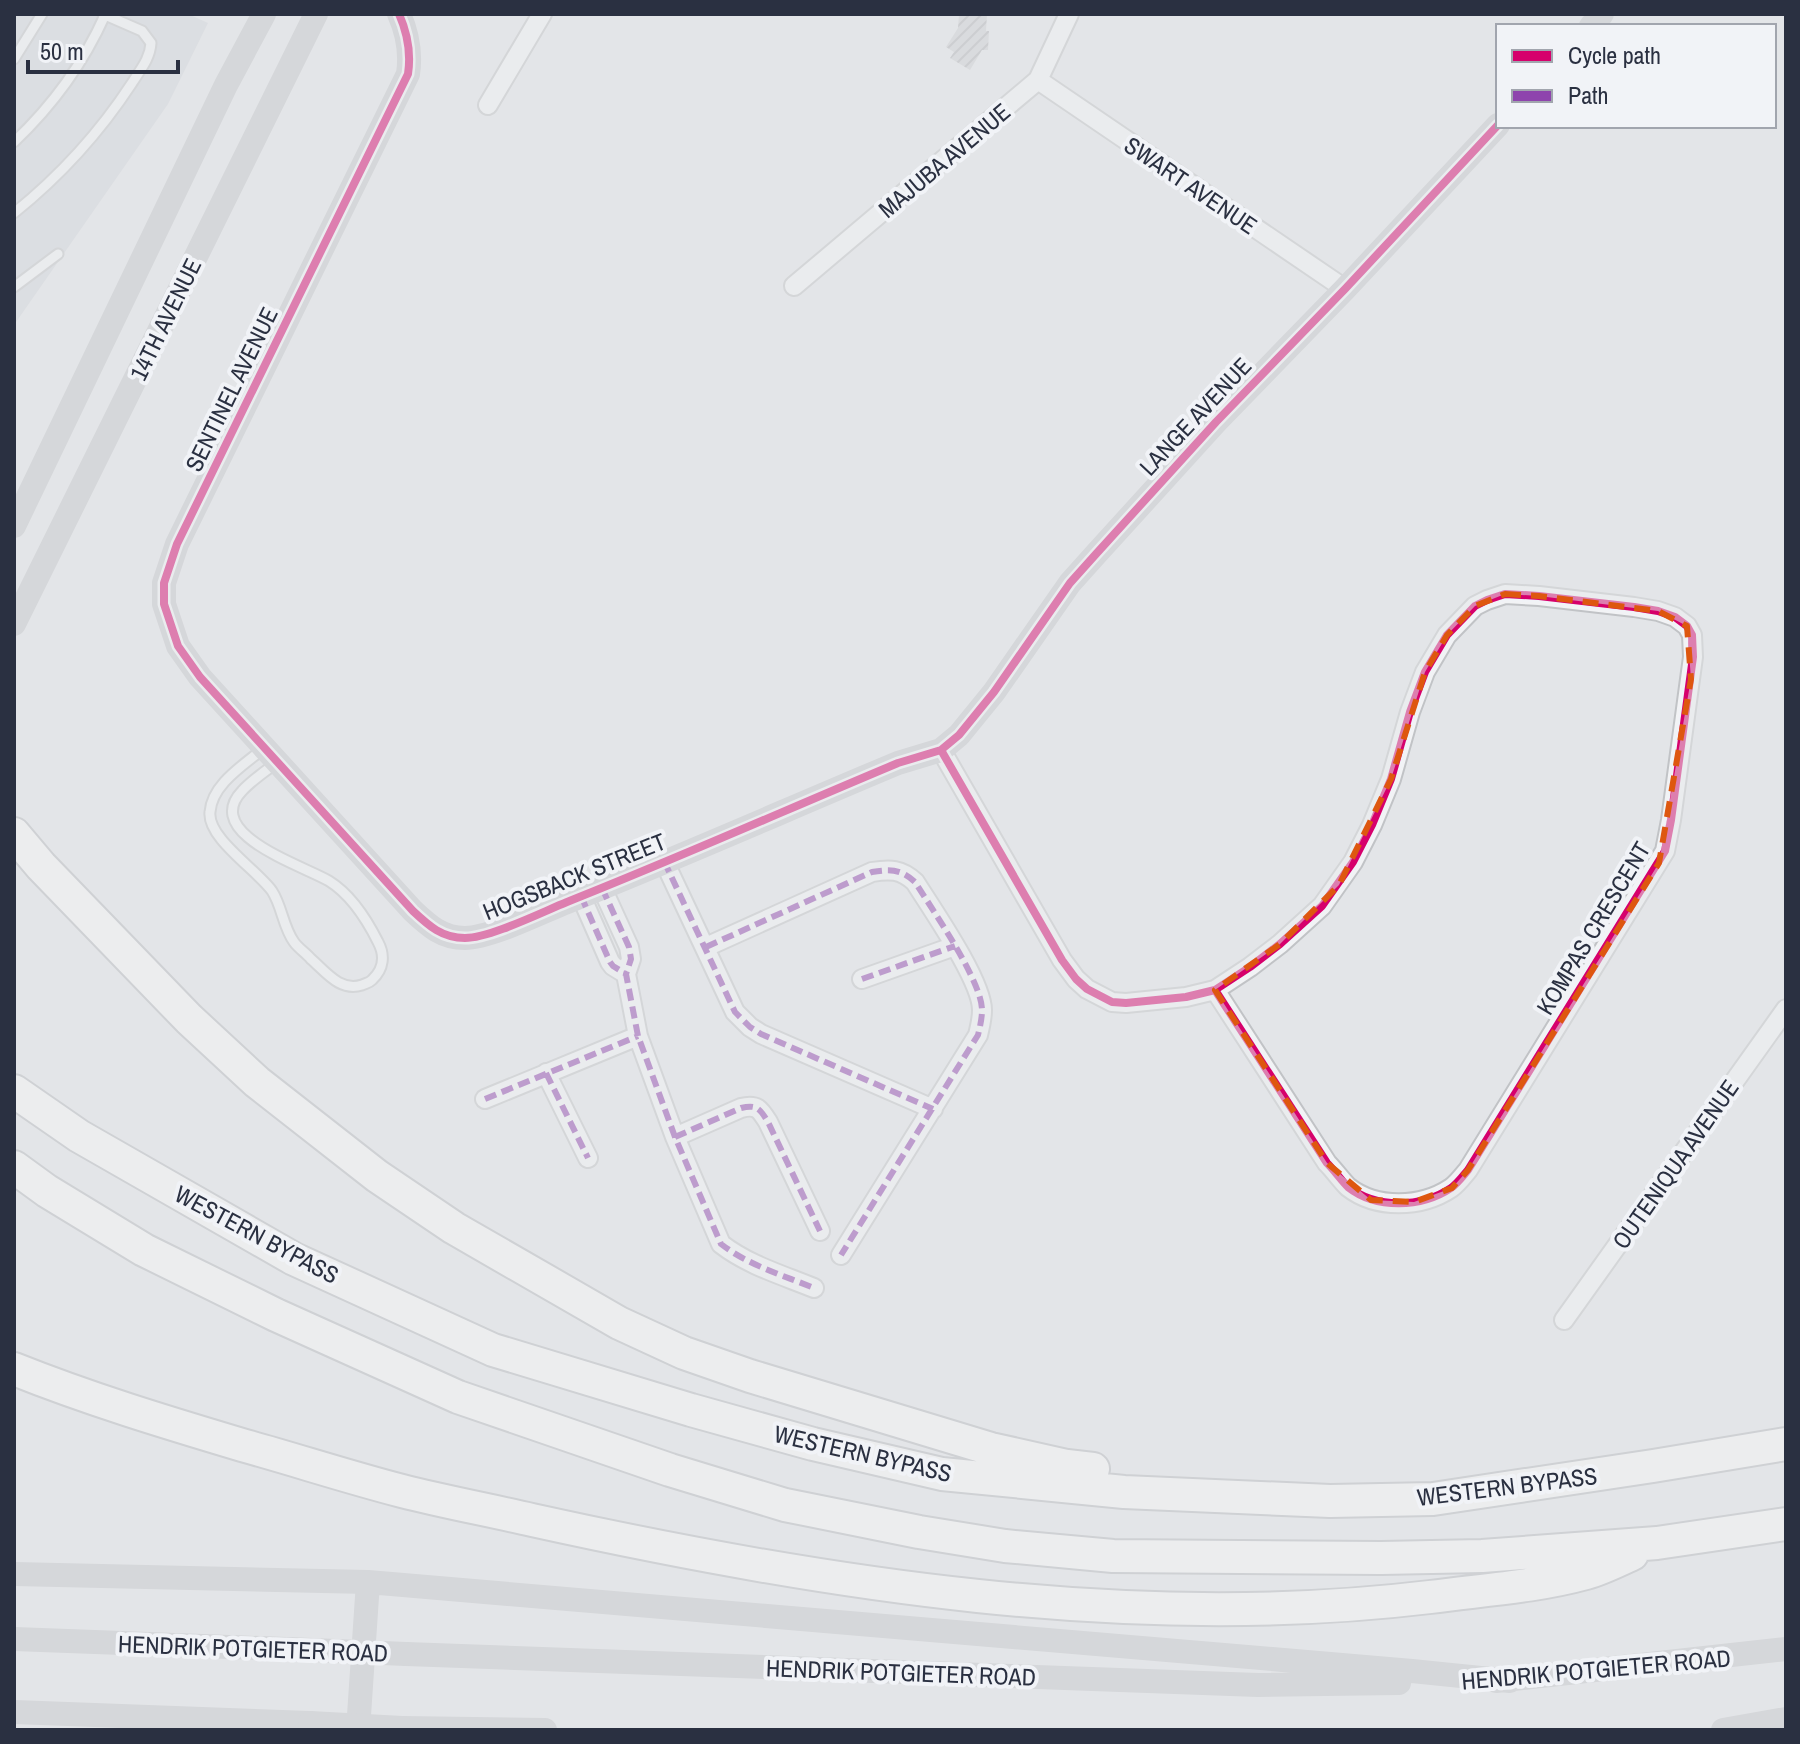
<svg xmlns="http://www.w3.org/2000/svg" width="1800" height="1744" font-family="'Archivo Narrow',sans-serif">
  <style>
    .built { fill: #d1d4db }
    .building { fill: url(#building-hatch) }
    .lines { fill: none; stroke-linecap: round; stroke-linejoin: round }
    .lane-casing { stroke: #c1c3c6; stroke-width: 13 }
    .street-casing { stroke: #c1c3c6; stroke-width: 22 }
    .highway-casing { stroke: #b5b8bd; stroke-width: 36 }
    .lane { stroke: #f2f3f5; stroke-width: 9 }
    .street { stroke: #f2f3f5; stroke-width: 18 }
    .secondary { stroke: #c3c5ca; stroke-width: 24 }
    .highway { stroke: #f6f6f7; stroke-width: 32 }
    .secondary-bridge { stroke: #c3c5ca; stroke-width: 24 }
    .quiet { stroke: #8e44ad; stroke-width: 6; stroke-dasharray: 12 6; stroke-linecap: butt }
    .cycleway-casing { stroke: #f1f3f7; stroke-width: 13 }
    .cycleway { stroke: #d6006c; stroke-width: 8 }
    .marked { fill: none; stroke: #de570f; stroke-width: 6; stroke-dasharray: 16 10; stroke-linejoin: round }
    .labels { text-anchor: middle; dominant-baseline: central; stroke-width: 8; stroke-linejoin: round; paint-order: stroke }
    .street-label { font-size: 24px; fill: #2a3041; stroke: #f1f3f7 }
  </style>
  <defs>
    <pattern id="building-hatch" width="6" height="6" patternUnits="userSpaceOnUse" patternTransform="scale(2)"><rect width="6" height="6" fill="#cdced2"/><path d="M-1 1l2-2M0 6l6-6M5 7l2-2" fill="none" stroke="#b0b1b6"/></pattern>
  </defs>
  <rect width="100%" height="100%" fill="#e3e5e8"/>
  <path class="built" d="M14,14H188L208,23L168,104L14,325Z"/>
  <path class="building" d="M959,14H987L986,31H989L988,50H982L970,70L950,58L954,52L946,47L958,28Z"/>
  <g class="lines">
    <g class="lane-casing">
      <path id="lane" d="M14,59L42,14
        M14,142C52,106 84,62 105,15
        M14,213C60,176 100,132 132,83C140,70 150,59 151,43L142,31L103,14
        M14,287L58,254
        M264,748C244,765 212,784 210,812C207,838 257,870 272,891C282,906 283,927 294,942C298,948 306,953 311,959C326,972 340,992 362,985C366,983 369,983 372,980C384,969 385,955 378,942C367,920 350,894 329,881C304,866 201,834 242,791C251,781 264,772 275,764"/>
    </g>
    <g class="street-casing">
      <path id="street" d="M1038,80L1345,289
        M488,105L542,14
        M794,286L1038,80L1069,14
        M941,750L1062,960L1076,979L1087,989L1112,1002L1126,1003L1186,997L1215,990L1250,967L1280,944L1322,906L1353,862L1372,825L1391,779L1410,712L1425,672L1447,635L1475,606L1487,600L1505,594L1539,596L1634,607L1658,611L1675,617L1687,626L1692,635L1693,657L1671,820L1665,851L1468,1170C1463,1176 1457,1184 1451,1188C1421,1208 1376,1209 1348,1187C1341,1180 1334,1170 1327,1163L1215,990
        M664,861L735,1012L750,1027L761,1034L933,1109
        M602,888L629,947L631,959L626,974L638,1036L675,1137L721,1244C748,1265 782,1275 814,1288
        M581,896L610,962L613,966L626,974
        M706,947L872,872C890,869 901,869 915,882C932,909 982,981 982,1010C982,1018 980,1027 978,1035L841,1255
        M862,979L955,946
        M546,1073L588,1158
        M485,1099L638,1036
        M675,1137L741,1108C757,1104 760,1109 768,1122L820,1231
        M1564,1320L1786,1009"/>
    </g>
    <g class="highway-casing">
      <path id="highway" d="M14,834L41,866L189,1019L257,1082L377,1176L454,1228L619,1323L684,1353L750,1376L991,1449L1067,1466L1093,1469
        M14,1091L79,1136L294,1259L493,1350L691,1410L813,1444L942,1474L1124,1492L1330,1501L1433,1499L1653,1466L1786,1444
        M14,1167L47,1191L144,1250L276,1315L458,1397L670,1470L785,1505L919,1532L1005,1546L1113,1556L1381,1558L1482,1556L1657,1543L1786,1524
        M14,1369C89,1399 165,1422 242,1445C296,1460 348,1477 402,1491C445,1502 489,1510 532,1520C822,1584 1132,1633 1430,1597C1481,1590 1535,1587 1586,1573C1601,1569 1617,1561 1632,1554"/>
    </g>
    <use href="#lane" class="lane"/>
    <use href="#street" class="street"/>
    <path class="secondary" d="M399,14C407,32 411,54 408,74L177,544L164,583V604L178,646L200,677L413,911C429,926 442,938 465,938C490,938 542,912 567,902C678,858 788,809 898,763L941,750L959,735L994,692L1070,583L1096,554L1216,422L1345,289L1498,125
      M1591,26L1602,14
      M14,526L226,85L264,14
      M14,624L316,14
      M14,1574L368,1582L1412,1671L1510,1681
      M14,1639L312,1650
      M406,1654L1258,1685L1399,1683
      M1496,1681L1786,1649
      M14,1712L310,1723
      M402,1728L545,1730
      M358,1730L368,1582
      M1723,1730L1786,1719"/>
    <use href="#highway" class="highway"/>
    <path class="secondary-bridge" d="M312,1650L406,1654
      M310,1723L402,1728"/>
    <path class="quiet" d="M664,861L735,1012L750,1027L761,1034L933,1109
      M602,888L629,947L631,959L626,974L638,1036L675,1137L721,1244C748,1265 782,1275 814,1288
      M581,896L610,962L613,966L626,974
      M706,947L872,872C890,869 901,869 915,882C932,909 982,981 982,1010C982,1018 980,1027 978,1035L841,1255
      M862,979L955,946
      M546,1073L588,1158
      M485,1099L638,1036
      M675,1137L741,1108C757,1104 760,1109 768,1122L820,1231"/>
    <g class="cycleway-casing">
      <path id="cycleway" d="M399,14C407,32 411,54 408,74L177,544L164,583V604L178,646L200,677L413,911C429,926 442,938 465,938C490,938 542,912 567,902C678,858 788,809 898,763L941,750L959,735L994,692L1070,583L1096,554L1216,422L1345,289L1498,125
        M941,750L1062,960L1076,979L1087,989L1112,1002L1126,1003L1186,997L1215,990L1250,967L1280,944L1322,906L1353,862L1372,825L1391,779L1410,712L1425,672L1447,635L1475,606L1487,600L1505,594L1539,596L1634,607L1658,611L1675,617L1687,626L1692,635L1693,657L1671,820L1665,851L1468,1170C1463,1176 1457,1184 1451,1188C1421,1208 1376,1209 1348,1187C1341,1180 1334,1170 1327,1163L1215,990"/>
    </g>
    <use href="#cycleway" class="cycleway"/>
  </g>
  <path d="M0 0H1800V1744H0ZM1505,594L1539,596L1658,611L1687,626L1691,679L1659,863L1468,1170L1452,1188L1414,1202L1371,1200L1327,1163L1215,990L1280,944L1339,885L1391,779L1425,672L1447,635L1475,606Z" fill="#e3e5e8" fill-opacity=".55" fill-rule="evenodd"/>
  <path class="marked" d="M1505,594L1539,596L1658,611L1687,626L1691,679L1659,863L1468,1170L1452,1188L1414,1202L1371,1200L1327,1163L1215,990L1280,944L1339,885L1391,779L1425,672L1447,635L1475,606Z"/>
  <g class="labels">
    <g class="street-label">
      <text transform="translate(944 160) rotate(-40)">MAJUBA AVENUE</text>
      <text transform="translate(1191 185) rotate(34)">SWART AVENUE</text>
      <text transform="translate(165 319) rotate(-64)">14TH AVENUE</text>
      <text transform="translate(231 389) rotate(-64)">SENTINEL AVENUE</text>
      <text transform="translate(1195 416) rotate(-47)">LANGE AVENUE</text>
      <text transform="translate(574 876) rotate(-22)">HOGSBACK STREET</text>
      <text transform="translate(1593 928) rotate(-59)">KOMPAS CRESCENT</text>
      <text transform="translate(1675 1164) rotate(-55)">OUTENIQUA AVENUE</text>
      <text transform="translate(257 1234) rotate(28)">WESTERN BYPASS</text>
      <text transform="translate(863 1453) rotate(13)">WESTERN BYPASS</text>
      <text transform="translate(1507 1486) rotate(-7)">WESTERN BYPASS</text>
      <text transform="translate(253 1648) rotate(2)">HENDRIK POTGIETER ROAD</text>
      <text transform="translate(1596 1669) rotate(-5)">HENDRIK POTGIETER ROAD</text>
      <text transform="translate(901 1672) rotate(2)">HENDRIK POTGIETER ROAD</text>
    </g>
  </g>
  <rect width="1800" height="1744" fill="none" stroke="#2a3041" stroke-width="32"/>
  <rect x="1496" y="24" width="280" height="104" fill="#f1f3f7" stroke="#a1a5ae" stroke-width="2"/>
  <rect x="1512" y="50" width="40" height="12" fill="#d6006c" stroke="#a1a5ae" stroke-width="2"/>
  <text x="1568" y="64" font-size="24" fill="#2a3041">Cycle path</text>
  <rect x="1512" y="90" width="40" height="12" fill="#8e44ad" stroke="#a1a5ae" stroke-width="2"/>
  <text x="1568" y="104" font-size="24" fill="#2a3041">Path</text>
  <path d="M28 60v12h150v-12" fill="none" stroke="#2a3041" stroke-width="4"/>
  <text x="40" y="60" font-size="24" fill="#2a3041" stroke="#f1f3f7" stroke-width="6" paint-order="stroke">50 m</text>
</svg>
